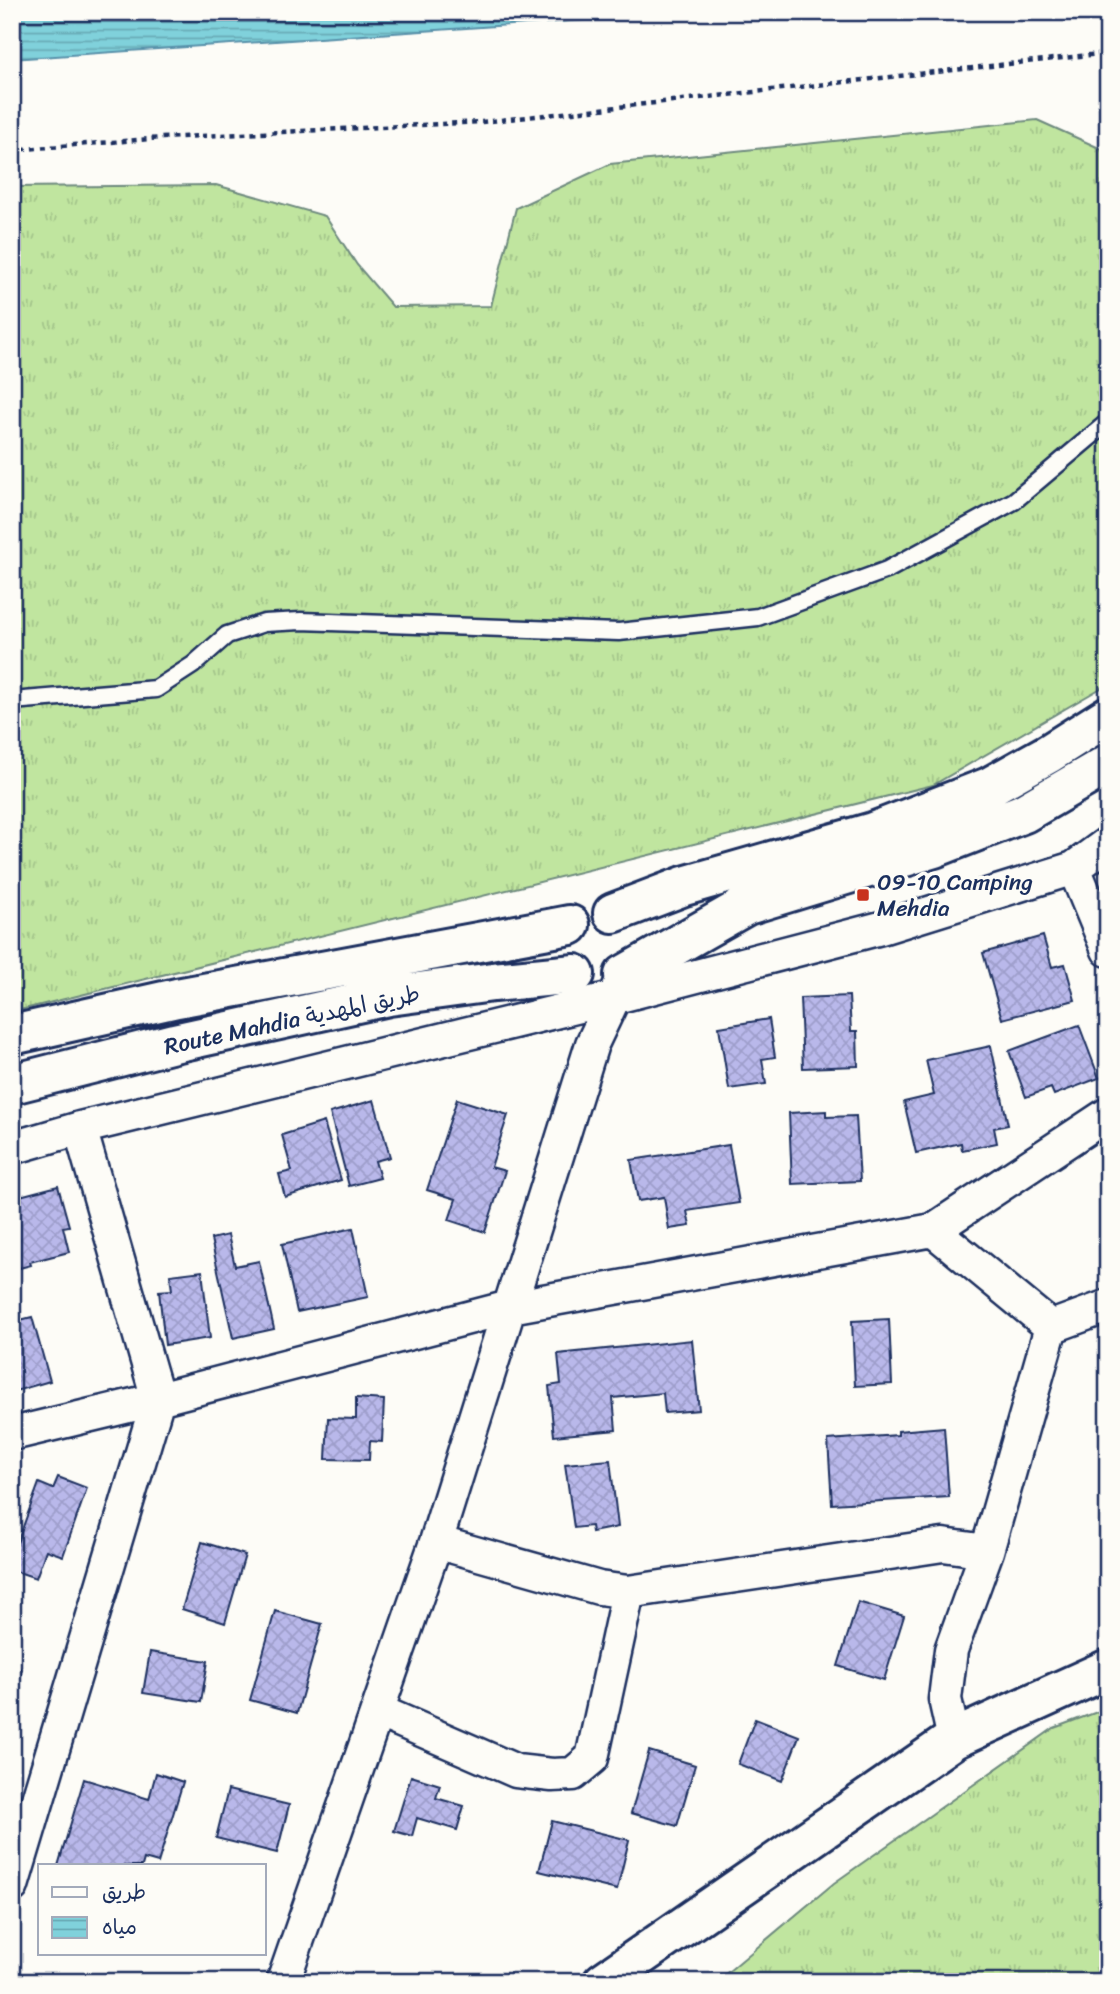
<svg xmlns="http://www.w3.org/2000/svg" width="1120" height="1994" font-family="Sriracha,'Playpen Sans Arabic',sans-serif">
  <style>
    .grass { fill: url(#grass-tufts); stroke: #6e8a7e; stroke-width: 2 }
    .water { fill: url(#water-rules); stroke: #5890a9; stroke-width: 2 }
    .building { fill: url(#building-cross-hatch); stroke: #1b2f5e; stroke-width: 2 }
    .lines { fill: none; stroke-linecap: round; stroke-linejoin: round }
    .lane-casing { stroke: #1b2f5e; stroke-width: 21 }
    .street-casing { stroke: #1b2f5e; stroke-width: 37 }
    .secondary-casing { stroke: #1b2f5e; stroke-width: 44 }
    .path { stroke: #1b2f5e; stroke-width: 4.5; stroke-dasharray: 5 5; stroke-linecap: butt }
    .lane { stroke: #fdfcf7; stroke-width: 16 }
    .street { stroke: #fdfcf7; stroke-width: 32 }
    .secondary { stroke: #fdfcf7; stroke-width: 38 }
    .poi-dot { fill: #c8321e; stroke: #fdfcf7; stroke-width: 2.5 }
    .labels { text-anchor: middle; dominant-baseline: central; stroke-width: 7; stroke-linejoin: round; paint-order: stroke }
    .poi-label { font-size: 23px; fill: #1b2f5e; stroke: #fdfcf7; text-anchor: start }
    .street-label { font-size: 23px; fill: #1b2f5e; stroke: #fdfcf7 }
  </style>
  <defs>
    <pattern id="grass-tufts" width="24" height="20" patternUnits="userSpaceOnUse" patternTransform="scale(1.75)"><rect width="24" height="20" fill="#c0e59f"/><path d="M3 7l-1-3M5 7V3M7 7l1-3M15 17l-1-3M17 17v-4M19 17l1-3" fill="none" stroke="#a4c58b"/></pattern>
    <pattern id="water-rules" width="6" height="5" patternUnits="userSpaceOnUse" patternTransform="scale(1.75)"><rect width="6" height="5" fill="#80d1db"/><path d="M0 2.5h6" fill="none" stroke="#68aab5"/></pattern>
    <pattern id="building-cross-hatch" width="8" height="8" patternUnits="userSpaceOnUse" patternTransform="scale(1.75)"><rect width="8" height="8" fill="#b9b8ea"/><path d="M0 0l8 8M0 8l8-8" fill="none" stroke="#9e9ecb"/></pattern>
  </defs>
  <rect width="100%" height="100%" fill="#fdfcf7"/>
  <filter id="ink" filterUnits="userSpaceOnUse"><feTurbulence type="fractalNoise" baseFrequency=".0143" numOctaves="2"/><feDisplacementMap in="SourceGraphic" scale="14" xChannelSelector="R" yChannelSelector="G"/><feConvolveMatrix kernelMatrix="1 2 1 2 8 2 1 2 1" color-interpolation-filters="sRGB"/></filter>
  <g filter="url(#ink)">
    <path class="grass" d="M1037,120L1108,152V684L933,785L12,1012V187L216,185L325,216L357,265L393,307L491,306L516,208L610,164Z
      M1108,1708V1982H716L834,1883L1054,1728Z"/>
    <path class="water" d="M12,12H703L12,59Z"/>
    <path class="building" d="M1043,936L1052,967L1065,964L1075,1000L1002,1019L983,953Z
      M849,996L851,1031H857L858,1066L803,1068L800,998Z
      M769,1019L775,1057L762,1059L766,1084L729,1089L719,1027Z
      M1079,1025L1099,1078L1054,1095L1051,1088L1026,1097L1009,1051Z
      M991,1046L1008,1125L994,1128L997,1143L962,1150L961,1143L916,1153L904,1102L934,1095L926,1060Z
      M457,1099L508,1115L491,1167L505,1171L485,1232L449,1220L456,1199L427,1190Z
      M374,1100L390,1157L375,1161L380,1178L349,1186L330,1113Z
      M826,1111V1117L856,1116L860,1181L792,1184L789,1113Z
      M324,1122L341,1180L285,1197L279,1174L292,1171L282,1135Z
      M729,1145L739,1203L687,1211L690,1226L669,1229L664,1197L638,1201L631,1160Z
      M58,1186L69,1226L63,1227L69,1252L30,1262L31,1265L12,1270V1198Z
      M353,1228L368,1297L297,1312L282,1244Z
      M228,1235L235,1266L259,1261L274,1329L233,1338L211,1239Z
      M202,1271L210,1338L165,1345L159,1291L172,1290L170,1275Z
      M32,1317L50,1381L12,1392V1322Z
      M889,1319L892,1384L855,1386L852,1321Z
      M692,1340L699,1410L665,1413L663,1393L613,1398L616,1430L554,1436L549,1386L561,1384L558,1354Z
      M356,1398L384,1400L382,1442L370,1441L369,1460L326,1459L328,1418L356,1419Z
      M944,1427L949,1497L832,1504L828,1440L898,1435V1431Z
      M610,1460L618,1527L592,1532L591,1526L574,1528L565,1464Z
      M58,1477L87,1488L63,1556L46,1550L36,1578L12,1570V1557L39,1483L53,1489Z
      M202,1542L245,1555L225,1623L182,1609Z
      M858,1602L904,1616L884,1680L838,1666Z
      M275,1611L322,1624L297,1713L250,1700Z
      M150,1652L208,1661L201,1702L143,1693Z
      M12,1666L22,1669L12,1705Z
      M755,1719L799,1736L782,1781L738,1764Z
      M649,1751L695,1765L677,1826L631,1813Z
      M156,1773L183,1782L158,1863L144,1859L142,1866H58L84,1779L149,1799Z
      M411,1776L440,1785L436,1798L464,1806L457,1830L417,1818L412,1836L394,1831Z
      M228,1790L289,1805L277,1853L216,1838Z
      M552,1821L629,1840L617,1890L539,1871Z"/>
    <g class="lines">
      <g class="lane-casing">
        <path id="lane" d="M12,701L156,689L193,665L227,635L264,623L301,621L619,632L758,617L887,570L1014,501L1108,422"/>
      </g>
      <g class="street-casing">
        <path id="street" d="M1074,868L1108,950
          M12,1148L80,1128L616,997L881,928L1074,868L1108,843
          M933,1230L1108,1114
          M1051,1327L1108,1306
          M12,1434L158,1399L510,1307L933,1230L1051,1327L987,1551L951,1650L945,1699L954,1739
          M436,1542L599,1588L628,1592L943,1545L987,1551
          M378,1711L516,1771L552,1775L573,1774L592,1758L628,1592
          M12,1886L158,1399L80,1128
          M283,1982L436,1542L592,1044L621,983"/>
      </g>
      <g class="secondary-casing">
        <path id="secondary" d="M613,913L684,886L873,832L989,787L1048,754L1108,716
          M624,975L747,905L934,848L1024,813L1108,764
          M12,1035L177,998L570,925
          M12,1084L174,1043L389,996L493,982L575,974
          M603,1982L954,1739L1108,1669"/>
      </g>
      <path class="path" d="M12,150L162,138L482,122L1108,53"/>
      <use href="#lane" class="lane"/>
      <use href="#street" class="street"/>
      <use href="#secondary" class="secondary"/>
    </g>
  </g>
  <rect class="poi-dot" x="856" y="888" width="14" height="14" rx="3.5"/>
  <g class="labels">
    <g class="poi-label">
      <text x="877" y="882">09-10 Camping<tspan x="877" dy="26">Mehdia</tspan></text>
    </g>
    <g class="street-label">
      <text transform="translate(292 1020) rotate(-12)">Route Mahdia طريق المهدية</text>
    </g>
  </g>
  <rect width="1120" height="1994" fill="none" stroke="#fdfcf7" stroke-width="42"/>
  <rect x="21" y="21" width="1078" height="1952" fill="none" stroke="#1b2f5e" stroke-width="2.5" filter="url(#ink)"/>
  <rect x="38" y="1864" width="228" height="91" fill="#fdfcf7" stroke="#a3aaba" stroke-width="2"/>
  <rect x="52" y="1887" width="35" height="10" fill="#fdfcf7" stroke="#a3aaba" stroke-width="2"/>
  <text x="102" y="1899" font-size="21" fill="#1b2f5e">طريق</text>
  <rect x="52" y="1917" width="35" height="21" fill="url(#water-rules)" stroke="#a3aaba" stroke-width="2"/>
  <text x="102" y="1934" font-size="21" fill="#1b2f5e">مياه</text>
</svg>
